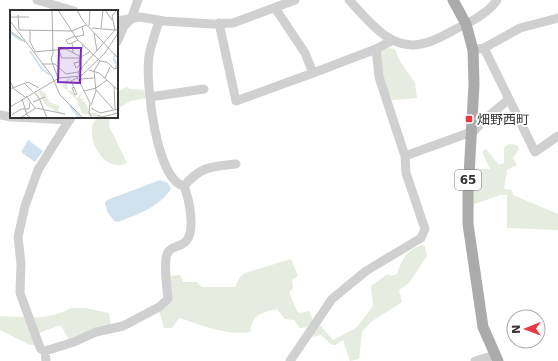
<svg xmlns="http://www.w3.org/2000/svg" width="558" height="361" font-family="'DejaVu Sans','Noto Sans JP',sans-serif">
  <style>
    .green { fill: #e6ecdf }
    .water { fill: #cfe2ee }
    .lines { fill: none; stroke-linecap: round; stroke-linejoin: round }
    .minor { stroke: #d0d0d0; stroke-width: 9 }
    .major { stroke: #ababab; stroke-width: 11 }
    .poi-dot { fill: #e63946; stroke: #fff; stroke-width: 1.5 }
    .labels { text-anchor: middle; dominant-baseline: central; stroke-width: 4; stroke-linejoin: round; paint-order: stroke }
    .shield { fill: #fff; stroke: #707070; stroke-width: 1 }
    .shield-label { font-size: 12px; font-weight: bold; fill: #333 }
    .poi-label { font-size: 13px; fill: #333; stroke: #fff; text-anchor: start }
    .inset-river { fill: none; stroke: #cfe2ee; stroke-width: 2 }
    .inset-road { fill: none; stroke: #adadad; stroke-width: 1 }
    .view { fill: #7b2cbf; fill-opacity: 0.15; stroke: #7b2cbf; stroke-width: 2 }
    .inset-edge { fill: none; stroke: #333; stroke-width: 2 }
  </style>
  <rect width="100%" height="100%" fill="#fff"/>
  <path class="green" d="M389,48L395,49L400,61L415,83L417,98L392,100L381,77L380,51Z
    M127,87L130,89L144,90L146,98L131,101L117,109L119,99L117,92Z
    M98,117H110L109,126L127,163C107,173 89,146 92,128C92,124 96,120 98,117Z
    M509,144L517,145L519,149L513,158L517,165L507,170L504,189L512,190L513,195L558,214V230L507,228V195H500L472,205L475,169H490L482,152L486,149L499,165L504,163V148Z
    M421,245L425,246L427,256L409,283L399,290L402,302L371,322L362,332L359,359L350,361L343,340L336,345H332L321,335L311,337L319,324L333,340L356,328L373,306L371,286L388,274L391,276L397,274C402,259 406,251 421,245Z
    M291,259L298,276L292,280L293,289L289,292L297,311L300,313L309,311L313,320L307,327L300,328L294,320L285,319L277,309C260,313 253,314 250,332C227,336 201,325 179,318L172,328H164L159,311L169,301V276L180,275L183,282H197L202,287H235L240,277L245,273Z
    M71,308H85L109,313L111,326L69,340L61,325L41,332L34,339L35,345H30L0,330V316C25,317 49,321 71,308Z"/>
  <path class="water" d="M28,140L43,151L35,162L21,152Z
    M160,180L168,183L171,189C158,208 138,214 118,222L114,221L107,211L105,203L107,200Z"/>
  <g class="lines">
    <path class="minor" d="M37,0L74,11
      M349,0C368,20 390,51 421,44C434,42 446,34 458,28C471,22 489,12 497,0
      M117,21L140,17L164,21L213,24L233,23L295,0
      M219,23L236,101L313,73L305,53L275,8
      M117,42L124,26L131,19L138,0
      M484,48L535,152L558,136
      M478,49L484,48L520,28L558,18
      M313,73L376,49
      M150,97L204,89
      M0,115L11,117
      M13,117L70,120
      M71,117L38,170L25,206L18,237L21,264L20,293L39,345L41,349L45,351L74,342L96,332L123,326L159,307L168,299C167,289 163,260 168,252C172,246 179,247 184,243C197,234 189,199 184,186C156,181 145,80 149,56C151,44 156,32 159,20
      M405,156L474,131L483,121L509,99
      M184,186C201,166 211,167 236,164
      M45,351L46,361
      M290,361L332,299L366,271L421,238L425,229L406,173L405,156L379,77L376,49L393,40
      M475,361L495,355"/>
    <path class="major" d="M453,0L466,24L473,50L474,84L468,194V224L483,327L498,361"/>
  </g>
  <rect class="poi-dot" x="465" y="115" width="8" height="8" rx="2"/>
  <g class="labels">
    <rect class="shield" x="455" y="170" width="26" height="20" rx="3"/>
    <g class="shield-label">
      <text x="468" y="180">65</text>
    </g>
    <g class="poi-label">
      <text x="477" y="119">畑野西町</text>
    </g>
  </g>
  <g transform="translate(10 10)">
    <rect width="108" height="108" fill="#fff"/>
    <path d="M58,67L61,69L57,72L58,81L61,80L67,88L72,82L70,88L74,89L72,91L75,92L80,103H87V108L72,103L67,90L48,72L54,75ZM30,80L36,84L39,92L50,96L48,100L52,105L35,94L28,81Z" fill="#e6ecdf"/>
    <path class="inset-river" d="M0,23L12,31M20,41L32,59L40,65M105,59L107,55L104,49L105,44M60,96L70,108"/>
    <path class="inset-road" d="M42,0L43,44L41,49L48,68M48,0L67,29L90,51M67,0L73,11L108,48M95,0L102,10M8,5L9,20L62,21L76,15M0,7H19M0,11L42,66L50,85L73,108M79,16L80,0M82,18L105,20M91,18L93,0M20,20V32L25,41M105,20L102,6L107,0M0,21L15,32M84,23L87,41M65,27L74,25L72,17M62,33L58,34L56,30L65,26M49,41L52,48H69M24,42L56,39L71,47L81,41M63,42L62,33L68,30M90,51L97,52L104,59L108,58M69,52L64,53L66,58L70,55M32,54H45L56,64L68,62M72,60L69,51L73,34M79,60L89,63L108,80M67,67L80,93L79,103L82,108M67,68L61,71L67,84M84,68L71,69L68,62L105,20H108M95,68L100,57M0,71L4,79L15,87M14,73L23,82M104,76L105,99M64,77L62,78L65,85L67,84M86,78L97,70M0,79L18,72L29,78M86,80L103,99M74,81L86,78M24,82L29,88L37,108M16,86L25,98M12,89L17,105L21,108M23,92L35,87M81,95L86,81L84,61L90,51M0,97L49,68L71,66L95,43L108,23M81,98L90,103L108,99M2,105L11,99H19L20,92M10,108L26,98L55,104M88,108V105L92,107L108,103"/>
    <path class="view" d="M49,38H71L70,73L48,72Z"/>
    <rect width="108" height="108" class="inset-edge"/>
  </g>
  <g transform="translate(526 329) rotate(269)"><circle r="19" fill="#ffffff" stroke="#adadad"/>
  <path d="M0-3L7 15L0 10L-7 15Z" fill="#e63946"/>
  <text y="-6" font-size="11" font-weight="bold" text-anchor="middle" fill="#333333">N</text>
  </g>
</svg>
